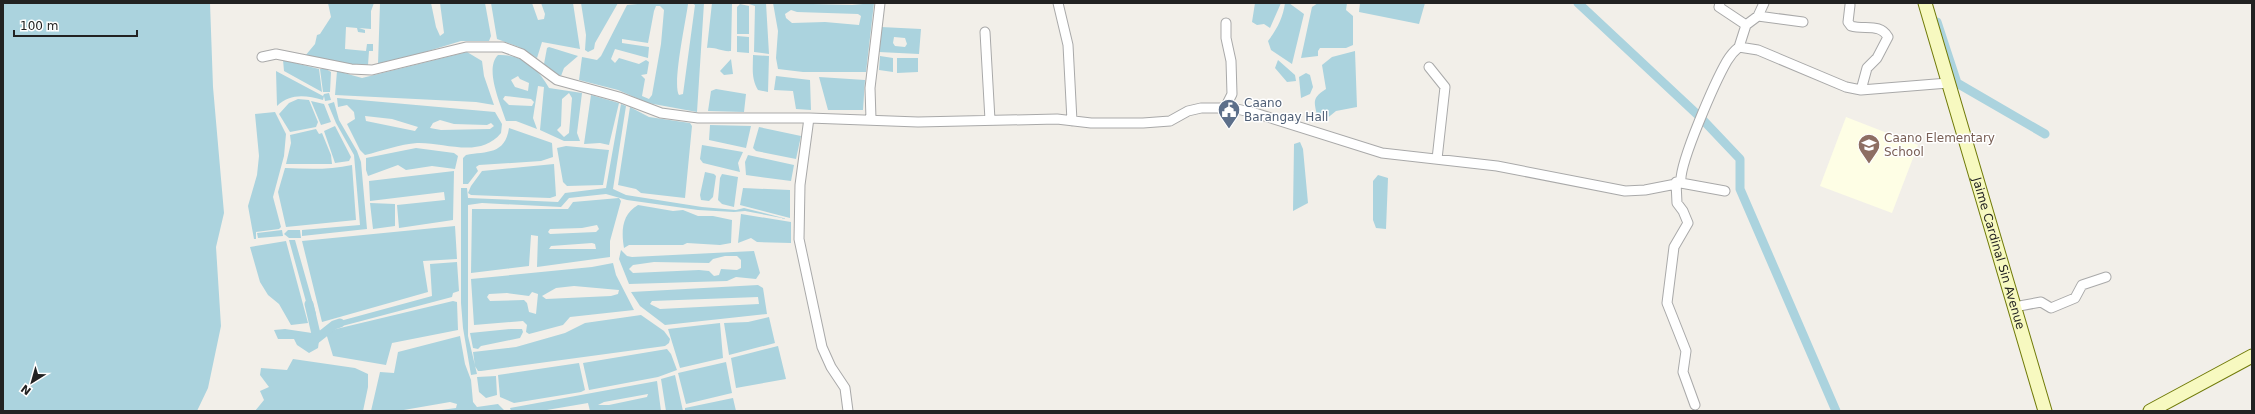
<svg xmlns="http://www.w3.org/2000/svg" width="2255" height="414" font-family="'DejaVu Sans',sans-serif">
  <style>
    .education { fill: #fefee5 }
    .water { fill: #abd3de; fill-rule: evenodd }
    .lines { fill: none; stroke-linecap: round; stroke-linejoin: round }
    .canal { stroke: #abd3de; stroke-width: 9 }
    .minor-casing { stroke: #a9a9a9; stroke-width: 11 }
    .secondary-casing { stroke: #707a08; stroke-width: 15 }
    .minor { stroke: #fff; stroke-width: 9 }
    .secondary { stroke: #f7f9c0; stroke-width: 13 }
    .labels { text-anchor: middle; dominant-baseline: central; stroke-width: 3; stroke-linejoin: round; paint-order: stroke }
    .service-label { font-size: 12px; fill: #4e5e75; stroke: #fff; text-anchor: start }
    .education-label { font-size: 12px; fill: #785e54; stroke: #fff; text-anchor: start }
    .street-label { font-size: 12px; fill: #222; stroke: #fff }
  </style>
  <rect width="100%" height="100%" fill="#f2efe9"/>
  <path class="education" d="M1846,117L1918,145L1892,213L1820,186Z"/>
  <path class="water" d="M3,3H210L213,87L224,213L216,247L221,326L208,388L197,411H3Z
    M328,3H374L371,11V29L359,28L365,30V33L358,32L357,28L346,27L345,49L366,51L367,44H373V51H369L368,65L360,68L305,56L315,44L317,35L320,34L331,17Z
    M380,3H431L436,27L440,36L444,33L440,3H485L491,36L489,41H461L402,59L378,64Z
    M491,3H532L538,20L544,19L545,14L541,3H573L580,49L542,42L537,58L519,47L497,39Z
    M581,3H618L595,43L594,49L588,52L585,50L586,35Z
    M648,3H691L688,4C686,20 672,85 679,95L683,94L695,5L692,3H704L697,112L648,103L618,90L579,80L582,57L597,60L601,56L627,5ZM656,6H660L664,10L661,44L652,95L649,99L642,96L645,79L641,75L647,74L649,62L646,60L639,64L619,58L615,63L611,59L615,49L648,58L649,47L622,43V39L648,43L654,11Z
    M712,3H737L732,4L731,51C722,52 716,47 707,48Z
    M746,3H766L769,54L754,52L755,6Z
    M773,3L852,5L874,3L866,72H803L778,69L776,58L778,31ZM791,10L797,12L858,14L861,16L859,25L825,22L792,23L786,18L785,14Z
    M1255,3H1281L1270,28L1264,24L1257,25L1252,22Z
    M1285,3H1289L1304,14L1292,64L1271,50L1268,41C1277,29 1283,18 1285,3Z
    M1318,3H1347L1346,10L1353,16V45L1346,48H1320L1318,51V56L1301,58L1312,7Z
    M1360,3H1425L1419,24L1359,12Z
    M740,4L749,6V34H737V7Z
    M881,27L921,29L919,54L879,52ZM894,37L905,38L907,44L905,47L895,46L893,43Z
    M737,36L749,37V53L737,52Z
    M549,47L578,56L564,68L561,76L556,75L544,64L547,48Z
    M1355,51L1357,107L1336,111L1325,120H1318C1315,103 1310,99 1326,89L1322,65L1332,57Z
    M467,52L482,61L484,76L494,105L476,102L335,95L337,71L362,78Z
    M498,55C522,54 538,68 549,88L582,93L577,133L580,141H564L540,130L544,87L538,86L533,118L537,129L516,121H506C501,105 484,69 498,55ZM518,76L520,79L529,83L528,91L515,87L511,80ZM569,93L572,98L569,133L564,137L557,130L561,126L562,99ZM505,96L531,99L534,102L532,106L509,105L503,99Z
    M753,55L769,56L768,92L758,90C751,78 753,68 753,55Z
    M880,56L893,58V72L879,70Z
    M897,58H918V72L897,73Z
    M731,59L733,74L724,75L720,71Z
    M283,60L319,69L322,92L284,71Z
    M1278,60L1295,75L1296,81L1287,82L1275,68Z
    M320,69H326L331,72L330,92H323Z
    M276,71L323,96L324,94L329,93L331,100L325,101L324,96L323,100C306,95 290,93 277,106Z
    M1306,73L1310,75L1313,87L1310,94L1301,98L1299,77Z
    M776,76L810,80L811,110L796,109L793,91L774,90Z
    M819,77L865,80L863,110H828Z
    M716,89L746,94L744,112L708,111L711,91Z
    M591,95L619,103L609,145L600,143L584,144Z
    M337,98L495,112L502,124L501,133C480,159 445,142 417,143C400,144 382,151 365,155L360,150L347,124L355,119L354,112L347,105L338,107ZM365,116L392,119L418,127L415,131L366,121ZM440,120L454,124L487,125L491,123L494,126L490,129L441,130L430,128L433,123Z
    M298,99L309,100L318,122L316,127L290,132L279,114L289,103Z
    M311,101L324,104L331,122L321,125Z
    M334,102L339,120L357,151L361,162L367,229L302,236V230L360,225L354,155L336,123L328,104Z
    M621,104L626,106L613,189L626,195L702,207L736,210L744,208L787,219L745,211L734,212L698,210L627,200L606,194L569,198L561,207L482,203L468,205V336L477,374L471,375L463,328L461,303V188H467L468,198L558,202L565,193L606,188Z
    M630,107L649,117L690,123L692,126L685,198L641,193L636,189L618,185Z
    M275,112L286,134L284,156L273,197L281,227L279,229L256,232V239H254L248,206L257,175L259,156L255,114Z
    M710,125L751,126L746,148L709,140Z
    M335,126L351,157L349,161L335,163L324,131Z
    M759,127L801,136L796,159L756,151L753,148Z
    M509,128L552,143L553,157L541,161L479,165L476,167L478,171L468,184H463V158L466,155C487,151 505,155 509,128Z
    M316,129L319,134L322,133L331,155L332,164H286L291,143L290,135Z
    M1300,142L1303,149L1308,203L1293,211L1294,144Z
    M702,145L743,152L738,163L740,172L703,163L700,159Z
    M566,146L609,150L603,185L567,186L563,182L557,148Z
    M416,148L454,153L458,156L455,169L432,166L406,170L398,165L368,176L366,170V158Z
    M748,155L794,165L791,181L746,175L745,162Z
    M554,164L556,196L550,198L471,195L468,193L471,186L482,171Z
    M352,165L356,220L286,227L278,192L285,168C307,169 330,170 352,165Z
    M454,171L453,220L399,228L397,205L445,200L444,192L370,201L369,181Z
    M705,172L714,174L716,176L713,197L709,201L701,200L700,195Z
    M722,174L738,177L734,207L722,204L718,200L720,178Z
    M1378,175L1388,178L1386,229L1376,228L1373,220V181Z
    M743,188L790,190V218L740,205Z
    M619,198L621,201L610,241V257L537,267L538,236L531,235L529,266L471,273L472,209H568L573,202ZM597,225L599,229L596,232L550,234L548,232L550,229L582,228ZM592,243L595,244L596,249H549L551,246Z
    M370,203L395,204V226L373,229Z
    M638,205L673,211L683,210L698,216H713L732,220L731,243L720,245L687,243L683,245H629L624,248C621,231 622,214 638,205Z
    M741,214L791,222V243L757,242L751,238L738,243Z
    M455,226L457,259L423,261L428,292L322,322L302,241Z
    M282,230L283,236L258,238L257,233Z
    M288,230H300L301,238H289L284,234Z
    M289,240H295L316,314L310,316Z
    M286,241L308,323L291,325L279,304L268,295L260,282L250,247Z
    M621,250L627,256L632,257L754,251L760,273L756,279L736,277L727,281L629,284L619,259ZM725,256H737L741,260V268L737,270L721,269L719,275L714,276L709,271L699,270L633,273L629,269L633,265L654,262L709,263L713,259Z
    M457,262L459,291L453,293L452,297L331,329L329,324L432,296L430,264Z
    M613,263L616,275L634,310L570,317L563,325L529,334L526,332L527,325L523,321L474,325L471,279L592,267ZM574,286L619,290L618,294L611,296L546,299L542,296L556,288ZM532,292L538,294L536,314L529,312L527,303L524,300L490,301L487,297L489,294L507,293L529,296Z
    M758,285L763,288L767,314L665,325L640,306L631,292ZM758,297L759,304L660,309L650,304L652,301Z
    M453,301L457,302L458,330L392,343L386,365L333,356L326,333L336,329Z
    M641,315L664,331L670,339L669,343L665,346L481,371H478L475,366L473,352L516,347L565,333L585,323Z
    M769,317L775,343L729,355L724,323L748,322Z
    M310,321L315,323L318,332L322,331L324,335L319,341L318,348L309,353L297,345L294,339H278L274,330L285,329L312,333Z
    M720,323L723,358L680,368L668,329Z
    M511,329H522L523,332L520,338L481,346L478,349L473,348L470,333Z
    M460,336L465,364L471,380L473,402L477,407L498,404L505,411H434L456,408L457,404L450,402L398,411H371L380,372L394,373L398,352Z
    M778,346L786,379L736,388L731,358Z
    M667,349L671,354L677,370L658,377L589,390L583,363Z
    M293,359L355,368L368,374V387L363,411H255L264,400L260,391L269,387L260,375L261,368L287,370Z
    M726,362L732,393L686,404L678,373Z
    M579,363L585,390L581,392L514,403L500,397L498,375Z
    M675,375L683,411H666L661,379Z
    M496,376L497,395L486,398L479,392L477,377Z
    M657,381L661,411H590L588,403L541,411H511L510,408ZM648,394L647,397L609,405H598L604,402Z
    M733,398L736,411H685V408Z"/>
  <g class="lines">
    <path class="canal" d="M1578,3L1700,117
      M1937,22L1957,83L2045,134
      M1703,120L1740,159V189L1836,411
      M309,304L316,334
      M315,340L334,325L340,323"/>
    <g class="minor-casing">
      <path id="minor" d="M1058,3L1068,45L1072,121
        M1720,3L1719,7L1746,25L1739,47
        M1850,5L1848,22L1851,26C1865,30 1880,23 1888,37L1877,58L1867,68L1861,90
        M1758,16L1764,3
        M1226,23V38L1231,61L1232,94L1228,102L1232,108
        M1746,25L1758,16L1803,22
        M985,32L990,120
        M262,57L276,54L351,69L372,70L466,47H503L522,54L557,80L619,97L661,113L698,118H809L800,185L799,239L822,347L831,367L845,388L848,411
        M1429,67L1445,87L1437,159
        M809,118L918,122L1057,119L1091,123H1143L1170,121L1188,111L1201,108H1232L1255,113L1382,153L1497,166L1625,191L1645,190L1681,183C1678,165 1716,80 1727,61C1730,56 1734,51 1739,47L1758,50L1846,87L1861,90L1948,83
        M871,119L870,88L880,3
        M1676,182L1677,203L1683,211L1688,223L1674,247L1667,303L1686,351L1683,372L1695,405
        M1681,183L1725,191
        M2014,307L2041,302L2051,308L2075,298L2082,285L2106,277"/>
    </g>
    <g class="secondary-casing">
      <g id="secondary">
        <path id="s1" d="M1925,3L2045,411"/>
        <path d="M2150,411L2252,356"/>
      </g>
    </g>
    <use href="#minor" class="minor"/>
    <use href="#secondary" class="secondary"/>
  </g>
  <defs>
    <g id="civic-pin" transform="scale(1.15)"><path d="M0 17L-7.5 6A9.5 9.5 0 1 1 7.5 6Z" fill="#5c6f8a" stroke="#fff"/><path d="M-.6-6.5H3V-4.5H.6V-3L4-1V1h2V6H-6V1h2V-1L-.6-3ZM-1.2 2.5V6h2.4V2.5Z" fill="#fff"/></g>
    <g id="school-pin" transform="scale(1.15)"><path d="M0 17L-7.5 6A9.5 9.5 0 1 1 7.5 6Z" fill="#8d6e63" stroke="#fff"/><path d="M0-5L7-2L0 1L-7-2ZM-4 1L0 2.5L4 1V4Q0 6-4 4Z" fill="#fff"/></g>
  </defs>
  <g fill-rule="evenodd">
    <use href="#civic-pin" x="1229" y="110"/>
    <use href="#school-pin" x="1869" y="145"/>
  </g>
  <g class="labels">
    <g class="service-label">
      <text x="1244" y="103">Caano<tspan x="1244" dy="14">Barangay Hall</tspan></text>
    </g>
    <g class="education-label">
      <text x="1884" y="138">Caano Elementary<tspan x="1884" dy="14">School</tspan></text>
    </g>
    <g class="street-label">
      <text stroke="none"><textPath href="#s1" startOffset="261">Jaime Cardinal Sin Avenue</textPath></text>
    </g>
  </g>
  <rect width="2255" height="414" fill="none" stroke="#222222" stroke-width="8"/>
  <g transform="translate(32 382) rotate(217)" stroke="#ffffff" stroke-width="3" paint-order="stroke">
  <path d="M0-3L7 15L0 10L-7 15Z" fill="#222222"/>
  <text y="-6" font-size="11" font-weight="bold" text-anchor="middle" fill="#222222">N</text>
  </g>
  <path d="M14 30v6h123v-6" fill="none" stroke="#222222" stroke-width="2"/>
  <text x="20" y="30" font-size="12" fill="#222222" stroke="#ffffff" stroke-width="3" paint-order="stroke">100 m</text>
</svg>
